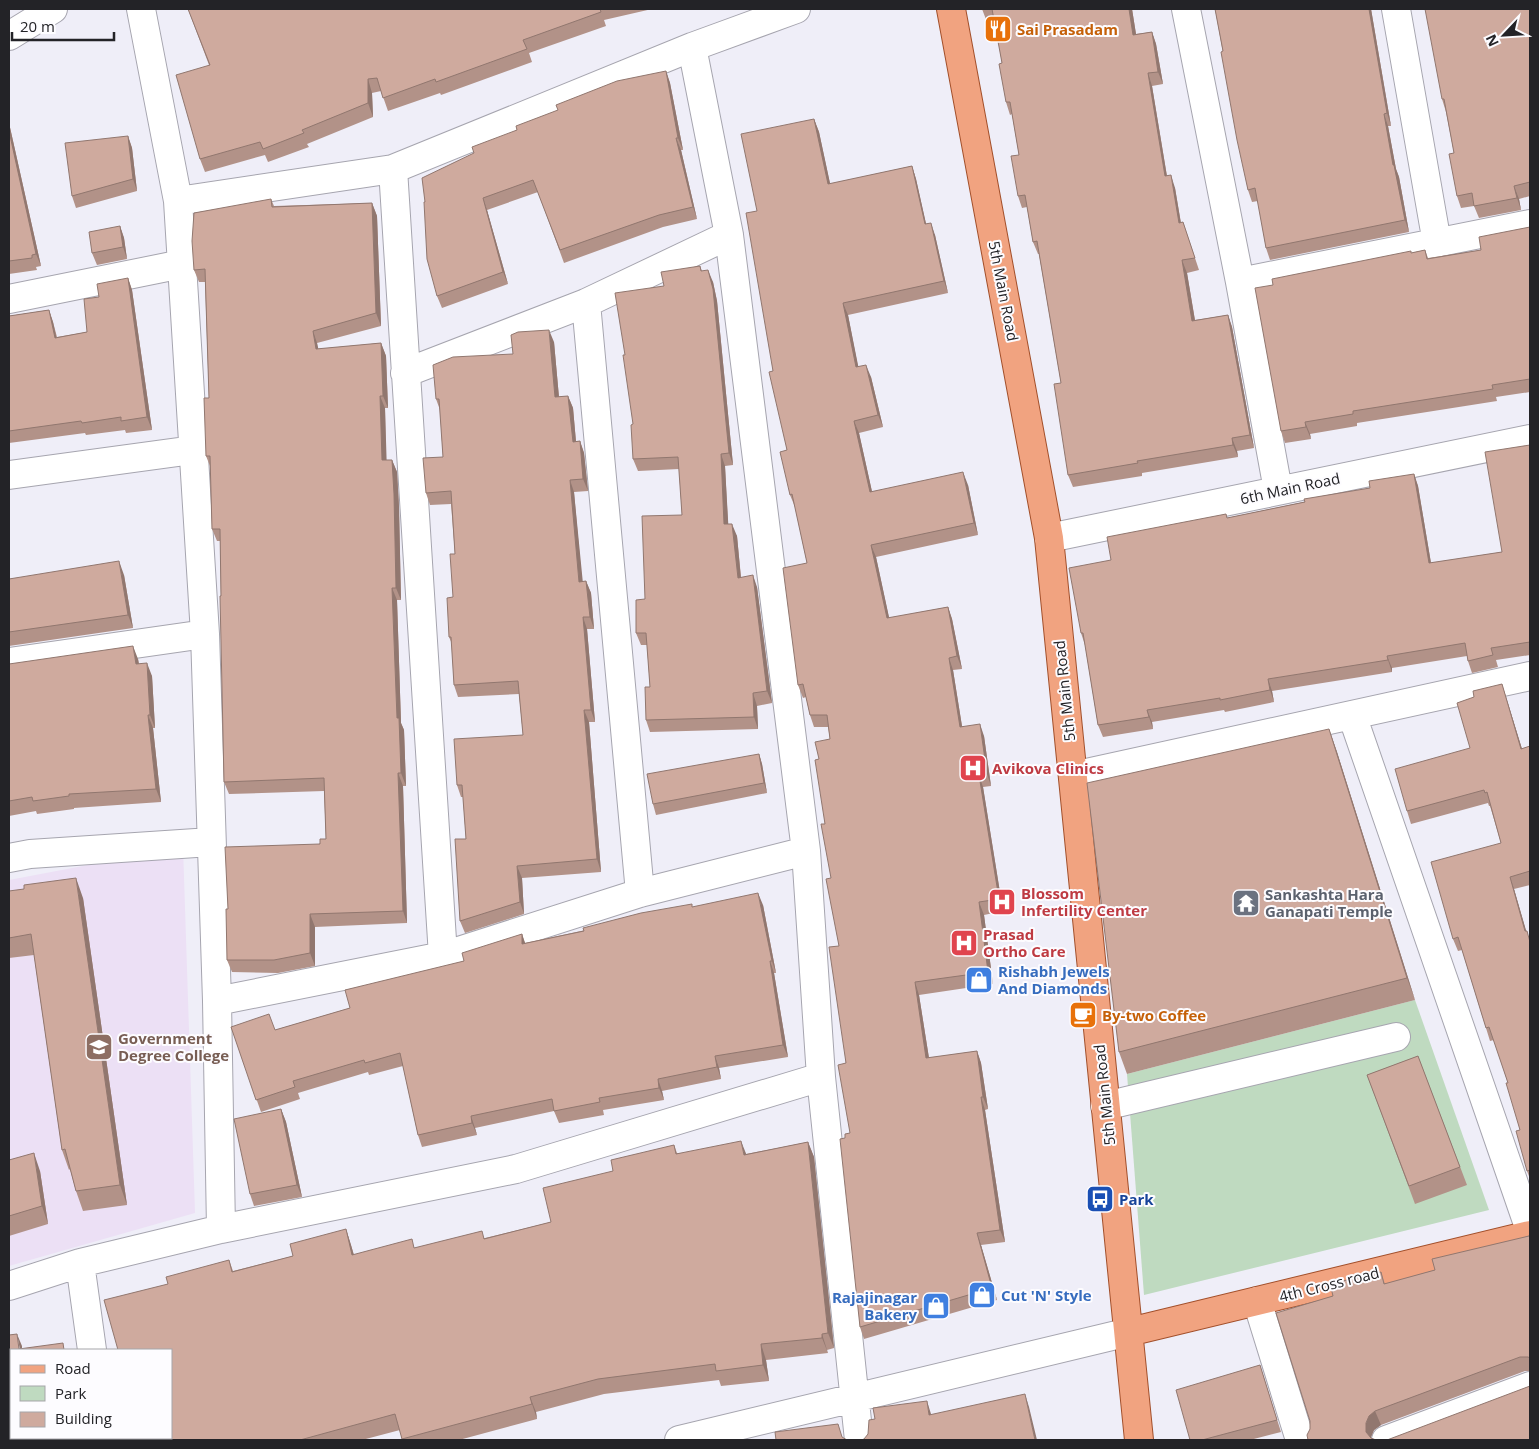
<svg xmlns="http://www.w3.org/2000/svg" width="1539" height="1449" font-family="'Open Sans',sans-serif">
  <style>
    .education { fill: #ece0f5 }
    .green { fill: #bfdac0 }
    .lines { fill: none; stroke-linecap: round; stroke-linejoin: round }
    .minor-casing { stroke: #a6a5af; stroke-width: 30 }
    .major-casing { stroke: #a24f2a; stroke-width: 30 }
    .minor { stroke: #fff; stroke-width: 28 }
    .major { stroke: #f1a380; stroke-width: 28 }
    .wall { fill: #b29288 }
    .shaded-wall { fill: #91776f }
    .building { fill: #cfaa9e; stroke: #91776f }
    .labels { text-anchor: middle; dominant-baseline: central; stroke-width: 4; stroke-linejoin: round; paint-order: stroke }
    .food-label { font-size: 15px; font-weight: bold; fill: #c56008; stroke: #fdfcff; text-anchor: start }
    .street-label { font-size: 15px; fill: #232327; stroke: #fdfcff }
    .health-label { font-size: 15px; font-weight: bold; fill: #be3a42; stroke: #fdfcff; text-anchor: start }
    .worship-label { font-size: 15px; font-weight: bold; fill: #5b616d; stroke: #fdfcff; text-anchor: start }
    .shop-label { font-size: 15px; font-weight: bold; fill: #366cbe; stroke: #fdfcff; text-anchor: start }
    .education-label { font-size: 15px; font-weight: bold; fill: #785e54; stroke: #fdfcff; text-anchor: start }
    .transit-label { font-size: 15px; font-weight: bold; fill: #164399; stroke: #fdfcff; text-anchor: start }
  </style>
  <rect width="100%" height="100%" fill="#efeef8"/>
  <path class="education" d="M183,847L195,1213L9,1266V880Z"/>
  <path class="green" d="M1415,1000L1489,1210L1144,1295L1127,1074Z"/>
  <g class="lines">
    <g class="minor-casing">
      <path id="minor" d="M141,9L178,201L205,634L217,1001L221,1229
        M1186,9L1240,282L1278,490
        M1396,9L1437,243
        M9,36L53,9
        M692,47L729,235L806,851L821,1077L859,1440
        M393,169L443,956
        M178,201L393,169L692,47L796,9
        M1240,282L1530,224
        M9,299L182,264
        M586,303L640,893
        M405,373L586,303L729,235
        M9,475L193,450
        M1049,538L1530,439
        M9,662L205,634
        M1352,715L1530,1230
        M1073,776L1530,676
        M9,858L30,854L211,842
        M217,1001L443,956L640,893L806,851
        M1105,1106L1396,1037
        M80,1263L92,1350
        M9,1286L80,1263L221,1229L516,1169L821,1077
        M1257,1301L1300,1440
        M104,1438V1440
        M679,1440L1129,1332
        M1386,1440L1530,1386"/>
    </g>
    <g class="major-casing">
      <path id="major" d="M951,9L1049,538L1139,1440
        M1129,1332L1530,1235"/>
    </g>
    <use href="#minor" class="minor"/>
    <use href="#major" class="major"/>
  </g>
  <path class="wall" d="M188,9H652L604,20L606,26L529,53L532,62L441,95L440,93L388,111L381,91L372,93L373,117L307,144L309,147L268,162L265,155L205,172L200,159L209,65Z
    M982,9H1132L1136,34L1152,32L1156,44L1163,84L1152,86L1167,176L1175,188L1181,223L1183,222L1199,270L1187,273L1195,320L1228,315L1232,327L1254,448L1237,451L1238,457L1142,473V476L1073,487L1068,475L1061,383L1039,254H1038L1033,242L1027,207L1022,208L1018,196L1019,155L1012,114L1010,115L1006,102L1002,63L995,21L987,22Z
    M1215,9H1371L1391,126H1388L1396,169L1399,177L1409,232L1270,260L1266,248L1258,201L1252,202L1248,190Z
    M1530,9V196L1519,199L1521,210L1479,218L1474,206L1461,208L1457,196L1454,153L1446,112L1442,99Z
    M666,71L670,83L683,150H681L697,219L663,227L564,263L538,192L487,210L508,284L442,308L437,296L474,153L517,130Z
    M814,119L819,132L830,184L912,166L916,179L926,224L935,235L948,293L848,315L858,367L871,377L883,427L859,433L872,492L968,485L978,535L876,557L889,618L948,607L952,619L962,669L953,670L962,726L984,736L991,786L983,787L1003,911L984,915L993,984L919,995L929,1058L977,1051L981,1063L988,1109L985,1110L1005,1242L981,1245L997,1300L864,1339L860,1327L845,1138L850,1133L839,946L825,824L819,759L830,739L828,727H814L810,715L806,697L803,698L798,685L807,563L795,507L790,495L787,450L773,371L757,211Z
    M9,123L41,266L36,267L37,270L9,274Z
    M128,136L132,148L137,191L76,208L72,196Z
    M271,199L274,206L372,203L377,216L381,326L317,343L318,349L381,343L386,356L388,408H385L386,460H392L397,472L399,507L401,600H397L401,723L404,730L406,786H403L407,923L315,927V966L278,973L232,972L227,960L228,909L326,839L324,791L229,794L224,782L220,541H217L212,529L210,466L206,456L209,398L205,282H199L194,270Z
    M120,226L124,238L127,259L97,265L92,253Z
    M1530,227V392L1496,397L1497,401L1357,423V426L1310,434L1311,439L1285,443L1281,431L1273,285L1411,253L1425,250L1428,258L1481,250Z
    M700,266L702,271L713,282L717,301L733,465L725,466L728,524L737,536L741,577L757,587L772,703L757,706L758,729L650,732L646,720L650,687L647,645H641L636,633L645,599L682,515L679,469L638,471L633,459V424L664,286Z
    M128,278L132,290L152,430L126,433L125,430L86,435L85,433L9,443V316L49,310L53,322L57,337L87,332L99,297Z
    M554,342L559,397L568,396L573,408L576,441H580L584,453L588,491L574,492L582,582L586,581L591,593L594,629H587L595,722H589L601,872L522,878L524,914L465,933L460,921L466,839L463,797H461L457,785L523,735L519,694L458,697L454,685L452,644L449,637L453,597L455,554L451,504L430,505L426,493L443,457L440,410L436,399L513,354Z
    M1530,445V655L1496,660L1498,667L1472,673L1468,661L1467,656L1392,668V672L1272,691L1274,702L1225,712L1224,710L1152,722L1153,729L1103,737L1098,725L1085,645L1081,633L1111,560L1226,514L1227,518L1370,488L1414,474L1418,486L1431,563L1502,552Z
    M124,575L133,628L9,646V579Z
    M138,659L139,664L152,676L155,728H153L161,802L74,808V809L37,814L36,811L9,816V664Z
    M1502,684L1522,749L1530,746V885L1514,889L1526,931L1530,942V1179L1527,1171L1520,1130L1508,1083L1494,1040L1490,1041L1462,950L1458,951L1453,939L1501,843L1490,806H1489L1488,803L1411,824L1407,811L1470,748L1474,697Z
    M1329,729L1337,752L1415,1000L1127,1074L1119,1052Z
    M759,754L762,764L767,793L656,815L653,804Z
    M9,891L83,898L127,1205L83,1211L76,1191L70,1169L69,1170L62,1150L34,955L9,958Z
    M763,905L776,973H774L788,1057L719,1068L721,1079L662,1091L664,1100L603,1110L604,1115L559,1123L554,1111L475,1128L477,1135L422,1147L418,1135L403,1066L369,1075L368,1072L298,1093L300,1099L261,1112L231,1027L275,1030L350,1008L464,961L522,934L525,943L693,907Z
    M1418,1056L1467,1185L1415,1204L1367,1075Z
    M281,1109L286,1122L302,1197L254,1206L250,1194Z
    M808,1142L814,1157L834,1348L827,1350L828,1353L766,1360L769,1381L721,1386L719,1380L604,1394L536,1412L537,1419L459,1440H402L400,1430L362,1440H138L168,1284L229,1260L233,1271L293,1256L346,1229L354,1255L415,1248L485,1238L551,1222L613,1171L674,1145L677,1153L746,1154Z
    M9,1160L40,1171L48,1224L9,1236Z
    M1530,1235V1371H1525L1381,1425L1374,1430L1371,1437L1333,1296L1381,1272L1385,1284L1435,1270Z
    M1260,1365L1281,1432L1250,1440H1190Z"/>
  <path class="shaded-wall" d="M1129,9H1132L1138,47L1133,35Z
    M1369,9H1371L1391,126L1387,113Z
    M1152,32L1156,44L1163,84L1158,72Z
    M666,71L670,83L683,150L678,138Z
    M1148,73L1152,86L1169,189L1165,176Z
    M368,79L372,93L373,117L368,103Z
    M1384,114L1388,126L1396,169L1399,177L1409,232L1405,220L1393,165Z
    M814,119L819,132L833,197L828,184Z
    M9,123L41,266L36,254L9,131Z
    M128,136L132,148L137,191L133,179Z
    M676,138L681,150L697,219L693,207Z
    M912,166L916,179L929,237L925,224Z
    M1171,175L1175,188L1183,236L1179,223Z
    M1514,186L1519,199L1521,210L1517,198Z
    M483,198L487,210L508,284L503,272Z
    M372,203L377,216L381,326L376,313Z
    M931,223L935,235L948,293L944,281Z
    M120,226L124,238L127,259L123,247Z
    M1182,260L1187,273L1197,333L1192,321Z
    M708,270L713,282L717,301L733,465L729,453Z
    M128,278L132,290L152,430L147,417Z
    M843,303L848,315L861,380L856,367Z
    M49,310L53,322L59,350L55,338Z
    M1228,315L1232,327L1254,448L1250,435Z
    M549,330L554,342L560,409L555,397Z
    M313,331L317,343L321,361L316,349Z
    M381,343L386,356L388,408L383,396Z
    M866,365L871,377L883,427L878,415Z
    M380,396L385,408L387,473L382,460Z
    M568,396L573,408L577,454L573,442Z
    M854,421L859,433L875,505L870,492Z
    M1305,422L1310,434L1311,439L1306,427Z
    M1232,438L1237,451L1238,457L1233,445Z
    M580,441L584,453L588,491L583,479Z
    M721,454L725,466L729,537L724,524Z
    M392,460L397,472L399,507L401,600L396,588Z
    M963,472L968,485L978,535L974,523Z
    M1414,474L1418,486L1433,575L1429,563Z
    M570,480L574,492L584,594L579,582Z
    M732,524L737,536L742,590L738,578Z
    M871,545L876,557L892,631L887,618Z
    M119,561L124,575L133,628L128,615Z
    M753,575L757,587L772,703L767,691Z
    M586,581L591,593L594,629L590,617Z
    M392,588L397,600L401,723L404,730L406,786L401,773L397,718Z
    M948,607L952,619L962,669L957,656Z
    M583,617L587,629L595,722L591,710Z
    M133,646L138,659L141,677L136,664Z
    M1387,656L1392,668V672L1388,660Z
    M949,658L953,670L964,739L960,727Z
    M147,663L152,676L155,728L150,715Z
    M1268,679L1272,691L1274,702L1270,690Z
    M1502,684L1526,762L1521,749Z
    M753,693L757,706L758,729L754,717Z
    M584,710L589,722L601,872L597,859Z
    M1147,710L1152,722L1153,729L1149,717Z
    M148,715L153,728L161,802L156,789Z
    M980,724L984,736L991,786L987,774Z
    M1329,729L1337,752L1415,1000L1407,978Z
    M759,754L762,764L767,793L764,783Z
    M398,773L403,786L407,923L403,911Z
    M979,775L983,787L1003,911L999,899Z
    M517,866L522,878L524,914L520,902Z
    M1510,877L1514,889L1530,944L1525,931Z
    M76,878L83,898L127,1205L120,1185Z
    M758,893L763,905L776,973L772,961Z
    M979,902L984,915L993,984L988,972Z
    M310,914L315,927V966L310,953Z
    M522,934L526,946L522,944Z
    M770,961L774,973L788,1057L783,1045Z
    M915,982L919,995L931,1071L926,1058Z
    M977,1051L981,1063L988,1109L983,1097Z
    M715,1056L719,1068L721,1079L717,1067Z
    M658,1079L662,1091L664,1100L659,1088Z
    M981,1097L985,1110L1005,1242L1000,1230Z
    M281,1109L286,1122L302,1197L297,1185Z
    M471,1116L475,1128L477,1135L472,1123Z
    M741,1141L747,1156L744,1155Z
    M808,1142L814,1157L834,1348L828,1333Z
    M34,1153L40,1171L48,1224L42,1206Z
    M346,1229L351,1245L358,1270L352,1255Z
    M977,1233L981,1245L997,1300L992,1288Z
    M17,1334L22,1346V1350H20Z
    M822,1334L827,1350L828,1353L822,1338Z
    M761,1344L766,1360L769,1381L763,1365Z
    M1025,1394L1029,1407L1037,1440H1035Z
    M530,1397L536,1412L537,1419L532,1404Z
    M927,1401L931,1414L933,1428L929,1415Z
    M1375,1411L1381,1425L1374,1430L1371,1437V1440L1366,1432V1423L1369,1416Z"/>
  <path class="building" d="M188,9H600L601,12L523,40L527,49L436,82L435,79L383,98L377,78L368,79V103L302,130L304,133L263,149L260,142L200,159L176,75L210,65Z
    M992,9H1129L1133,35L1152,32L1158,72L1148,73L1165,176L1171,175L1179,223L1183,222L1195,258L1182,260L1192,321L1228,315L1250,435L1232,438L1233,445L1137,461L1138,463L1068,475L1054,384L1061,383L1037,241L1033,242L1025,195L1018,196L1011,156L1019,155L1010,102H1006L999,64L1002,63Z
    M1215,9H1369L1387,113L1384,114L1393,165H1394L1405,220L1266,248L1255,188L1248,190L1237,140L1221,52L1223,51Z
    M1425,9H1530V182L1514,186L1517,198L1474,206L1472,193L1457,196L1449,154L1454,153L1444,99H1442Z
    M666,71L678,138H676L693,207L659,215L560,250L533,180L483,198L503,272L437,296L427,259L424,202H425L422,178L474,153L472,147L517,130L516,126L558,110L556,105L617,81Z
    M814,119L828,184L912,166L925,224L931,223L944,281L843,303L856,367L866,365L878,415L854,421L870,492L963,472L974,523L871,545L887,618L948,607L957,656L949,658L960,727L980,724L987,774L979,775L999,899L979,902L988,972L915,982L926,1058L977,1051L983,1097H981L1000,1230L977,1233L992,1288L860,1327L840,1139L845,1138V1134L850,1133L838,1065L846,1063L829,947L839,946L826,879L831,878L821,824H825L815,760L819,759L815,742L830,739L827,715H810L803,684L798,685L783,568L807,563L792,494L790,495L780,452L787,450L769,372L773,371L746,213L757,211L741,134Z
    M9,131L36,254L32,255V258L9,261Z
    M128,136L133,179L72,196L65,143Z
    M271,199L272,207L372,203L376,313L313,331L316,349L381,343L383,396H380L382,460H392L394,494L396,588H392L397,718H399L401,773H398L403,911L310,914V953L274,960H227L226,909H228L225,847L320,844V839H326L324,778L224,782L220,596H221L220,529H212L210,456H206L204,398H209L205,269L194,270L192,241L194,213Z
    M120,226L123,247L92,253L89,232Z
    M1530,227V379L1492,385L1493,389L1353,411V414L1305,422L1306,427L1281,431L1255,288L1273,285L1272,279L1411,251V253L1425,250L1427,259L1481,250L1479,237Z
    M700,266L701,271L708,270L713,289L729,453L721,454L724,524H732L738,578L753,575L767,691L753,693L754,717L646,720L645,687H650L646,633H636V600L645,599L642,516L682,515L678,457L633,459L631,425L633,424L623,355H625L615,293L664,286L661,272Z
    M128,278L147,417L121,421V417L82,423L81,421L9,431V316L49,310L55,338L87,332L84,299L99,297L97,284Z
    M549,330L555,397L568,396L573,442L580,441L583,479L570,480L579,582L586,581L590,617H583L591,710H584L597,859L517,866L520,902L460,921L455,839H466L462,785H457L454,739L523,735L518,681L454,685L451,637H449L447,598L453,597L450,554H455L451,491L426,493L423,458L443,457L439,399H436L433,365L453,357L513,354L511,335L518,332Z
    M1530,445V642L1491,648L1493,655L1468,661L1465,643L1387,656L1388,660L1268,679L1270,690L1220,700V698L1147,710L1149,717L1098,725L1083,633H1081L1069,568L1111,560L1107,537L1226,514L1227,518L1305,502L1304,499L1370,488L1369,481L1414,474L1429,563L1502,552L1485,452Z
    M119,561L128,615L9,632V579Z
    M133,646L136,664L147,663L150,715H148L156,789L69,794V796L33,801L32,797L9,801V664Z
    M1502,684L1521,749L1530,746V871L1510,877L1525,931H1527L1530,942V1170L1527,1171L1516,1131L1520,1130L1506,1083H1508L1489,1027L1486,1028L1458,937L1453,939L1431,862L1501,843L1487,792L1485,793L1484,790L1407,811L1395,769L1470,748L1457,703L1474,697L1473,691Z
    M1329,729L1407,978L1119,1052L1087,783Z
    M759,754L764,783L653,804L647,774Z
    M76,878L120,1185L76,1191L65,1149L62,1150L31,934L9,938V891L24,889V885Z
    M758,893L772,961H770L783,1045L715,1056L717,1067L658,1079L659,1088L599,1098L600,1102L554,1111L552,1099L471,1116L472,1123L418,1135L400,1053L365,1063L364,1060L293,1081L295,1087L256,1100L231,1027L269,1014L275,1030L350,1008L345,990L464,961L462,953L522,934V944L584,931L583,928L641,913L692,904V907Z
    M1418,1056L1460,1167L1409,1186L1367,1075Z
    M281,1109L297,1185L250,1194L234,1119Z
    M741,1141L744,1155L808,1142L828,1333L822,1334V1338L761,1344L763,1365L716,1371L715,1364L598,1379L530,1397L532,1404L402,1439L395,1414L300,1440H138V1438H171V1350H118L104,1300L168,1284L166,1277L229,1260L232,1272L293,1256L290,1244L346,1229L352,1255L412,1239L414,1248L482,1231L484,1239L551,1222L543,1188L613,1171L611,1160L674,1145L676,1154Z
    M34,1153L42,1206L9,1216V1160Z
    M1530,1235V1358L1528,1357H1520L1375,1411L1369,1416L1366,1423V1432L1371,1438L1376,1440H1308L1307,1435L1310,1429V1421L1276,1313L1333,1296L1330,1284L1381,1272L1384,1284L1435,1270L1432,1259L1529,1236Z
    M17,1334L19,1349L63,1343L64,1350H11V1438H65L66,1440H9V1335Z
    M1260,1365L1277,1420L1202,1440H1190L1176,1390Z
    M1530,1386V1440H1387Z
    M1025,1394L1035,1440H862L864,1439L868,1434L869,1420L875,1419L873,1408L927,1401L929,1415Z
    M838,1424L842,1437L847,1440H776L775,1432Z"/>
  <defs>
    <g id="restaurant-square" transform="scale(1.4375)"><rect x="-9" y="-9" width="18" height="18" rx="4" fill="#e8710a" stroke="#fdfcff"/><path d="M-5-6h1v4h1v-4h1v4h1v-4h1v5L-1.5 .5V6h-2V.5L-5-1ZM5-6V6H3V1.5H1.5Q1.5-4 5-6Z" fill="#fff"/></g>
    <g id="hospital-square" transform="scale(1.4375)"><rect x="-9" y="-9" width="18" height="18" rx="4" fill="#e0444e" stroke="#fdfcff"/><path d="M-5-5h3v3.5h4V-5h3V5h-3V1.5h-4V5h-3Z" fill="#fff"/></g>
    <g id="temple-square" transform="scale(1.4375)"><rect x="-9" y="-9" width="18" height="18" rx="4" fill="#6b7280" stroke="#fdfcff"/><path d="M0-6L5-2H3V0L6.5 2.5H4V6H1.5V3h-3V6H-4V2.5H-6.5L-3 0V-2H-5Z" fill="#fff"/></g>
    <g id="shop-square" transform="scale(1.4375)"><rect x="-9" y="-9" width="18" height="18" rx="4" fill="#3f7fe0" stroke="#fdfcff"/><path d="M-5-2.5h2.3a2.7 3.5 0 0 1 5.4 0H5L5.5 6h-11ZM-1.5-2.5h3a1.5 2.3 0 0 0-3 0Z" fill="#fff"/></g>
    <g id="cafe-square" transform="scale(1.4375)"><rect x="-9" y="-9" width="18" height="18" rx="4" fill="#e8710a" stroke="#fdfcff"/><path d="M-5.5-4.5H6V0H3Q3 3.5 0 3.5H-2.5Q-5.5 3.5-5.5 0ZM3-3.2v2h1.7v-2ZM-6 4.5H4V6H-6Z" fill="#fff"/></g>
    <g id="university-square" transform="scale(1.4375)"><rect x="-9" y="-9" width="18" height="18" rx="4" fill="#8d6e63" stroke="#fdfcff"/><path d="M0-5L7-2L0 1L-7-2ZM-4 1L0 2.5L4 1V4Q0 6-4 4Z" fill="#fff"/></g>
    <g id="bus-square" transform="scale(1.4375)"><rect x="-9" y="-9" width="18" height="18" rx="4" fill="#1a4fb4" stroke="#fdfcff"/><path d="M-5-6H5V4H4V6H2V4H-2V6H-4V4H-5ZM-3.5-4V0h7V-4ZM-3.5 1.2v1.5H-2V1.2ZM2 1.2v1.5H3.5V1.2Z" fill="#fff"/></g>
  </defs>
  <g fill-rule="evenodd">
    <use href="#restaurant-square" x="998" y="29"/>
    <use href="#hospital-square" x="973" y="768"/>
    <use href="#hospital-square" x="1002" y="902"/>
    <use href="#temple-square" x="1246" y="903"/>
    <use href="#hospital-square" x="964" y="943"/>
    <use href="#shop-square" x="979" y="980"/>
    <use href="#cafe-square" x="1083" y="1015"/>
    <use href="#university-square" x="99" y="1047"/>
    <use href="#bus-square" x="1100" y="1199"/>
    <use href="#shop-square" x="982" y="1295"/>
    <use href="#shop-square" x="936" y="1306"/>
  </g>
  <g class="labels">
    <g class="food-label">
      <text x="1017" y="29">Sai Prasadam</text>
      <text x="1102" y="1015">By-two Coffee</text>
    </g>
    <g class="street-label">
      <text transform="translate(1004 291) rotate(79)">5th Main Road</text>
      <text transform="translate(1290 488) rotate(-12)">6th Main Road</text>
      <text transform="translate(1064 691) rotate(-96)">5th Main Road</text>
      <text transform="translate(1104 1095) rotate(-96)">5th Main Road</text>
      <text transform="translate(1329 1284) rotate(-14)">4th Cross road</text>
    </g>
    <g class="health-label">
      <text x="992" y="768">Avikova Clinics</text>
      <text x="1021" y="893">Blossom<tspan x="1021" dy="17">Infertility Center</tspan></text>
      <text x="983" y="934">Prasad<tspan x="983" dy="17">Ortho Care</tspan></text>
    </g>
    <g class="worship-label">
      <text x="1265" y="894">Sankashta Hara<tspan x="1265" dy="17">Ganapati Temple</tspan></text>
    </g>
    <g class="shop-label">
      <text x="998" y="971">Rishabh Jewels<tspan x="998" dy="17">And Diamonds</tspan></text>
      <text x="1001" y="1295">Cut 'N' Style</text>
      <text x="917" y="1297" text-anchor="end">Rajajinagar<tspan x="917" dy="17">Bakery</tspan></text>
    </g>
    <g class="education-label">
      <text x="118" y="1038">Government<tspan x="118" dy="17">Degree College</tspan></text>
    </g>
    <g class="transit-label">
      <text x="1119" y="1199">Park</text>
    </g>
  </g>
  <rect width="1539" height="1449" fill="none" stroke="#232327" stroke-width="20"/>
  <rect x="10" y="1349" width="162" height="90" fill="#fdfcff" stroke="#a6a5a9"/>
  <rect x="20" y="1365" width="25" height="8" fill="#f1a380" stroke="#a6a5a9"/>
  <text x="55" y="1374" font-size="15" fill="#232327">Road</text>
  <rect x="20" y="1386" width="25" height="15" fill="#bfdac0" stroke="#a6a5a9"/>
  <text x="55" y="1399" font-size="15" fill="#232327">Park</text>
  <rect x="20" y="1412" width="25" height="15" fill="#cfaa9e" stroke="#a6a5a9"/>
  <text x="55" y="1424" font-size="15" fill="#232327">Building</text>
  <g transform="translate(1504 35) rotate(245)" stroke="#fdfcff" stroke-width="4" paint-order="stroke">
  <path d="M0-4L9 19L0 12L-9 19Z" fill="#232327"/>
  <text y="-8" font-size="14" font-weight="bold" text-anchor="middle" fill="#232327">N</text>
  </g>
  <path d="M12 32v8h102v-8" fill="none" stroke="#232327" stroke-width="2.5"/>
  <text x="20" y="32" font-size="15" fill="#232327" stroke="#fdfcff" stroke-width="4" paint-order="stroke">20 m</text>
</svg>
